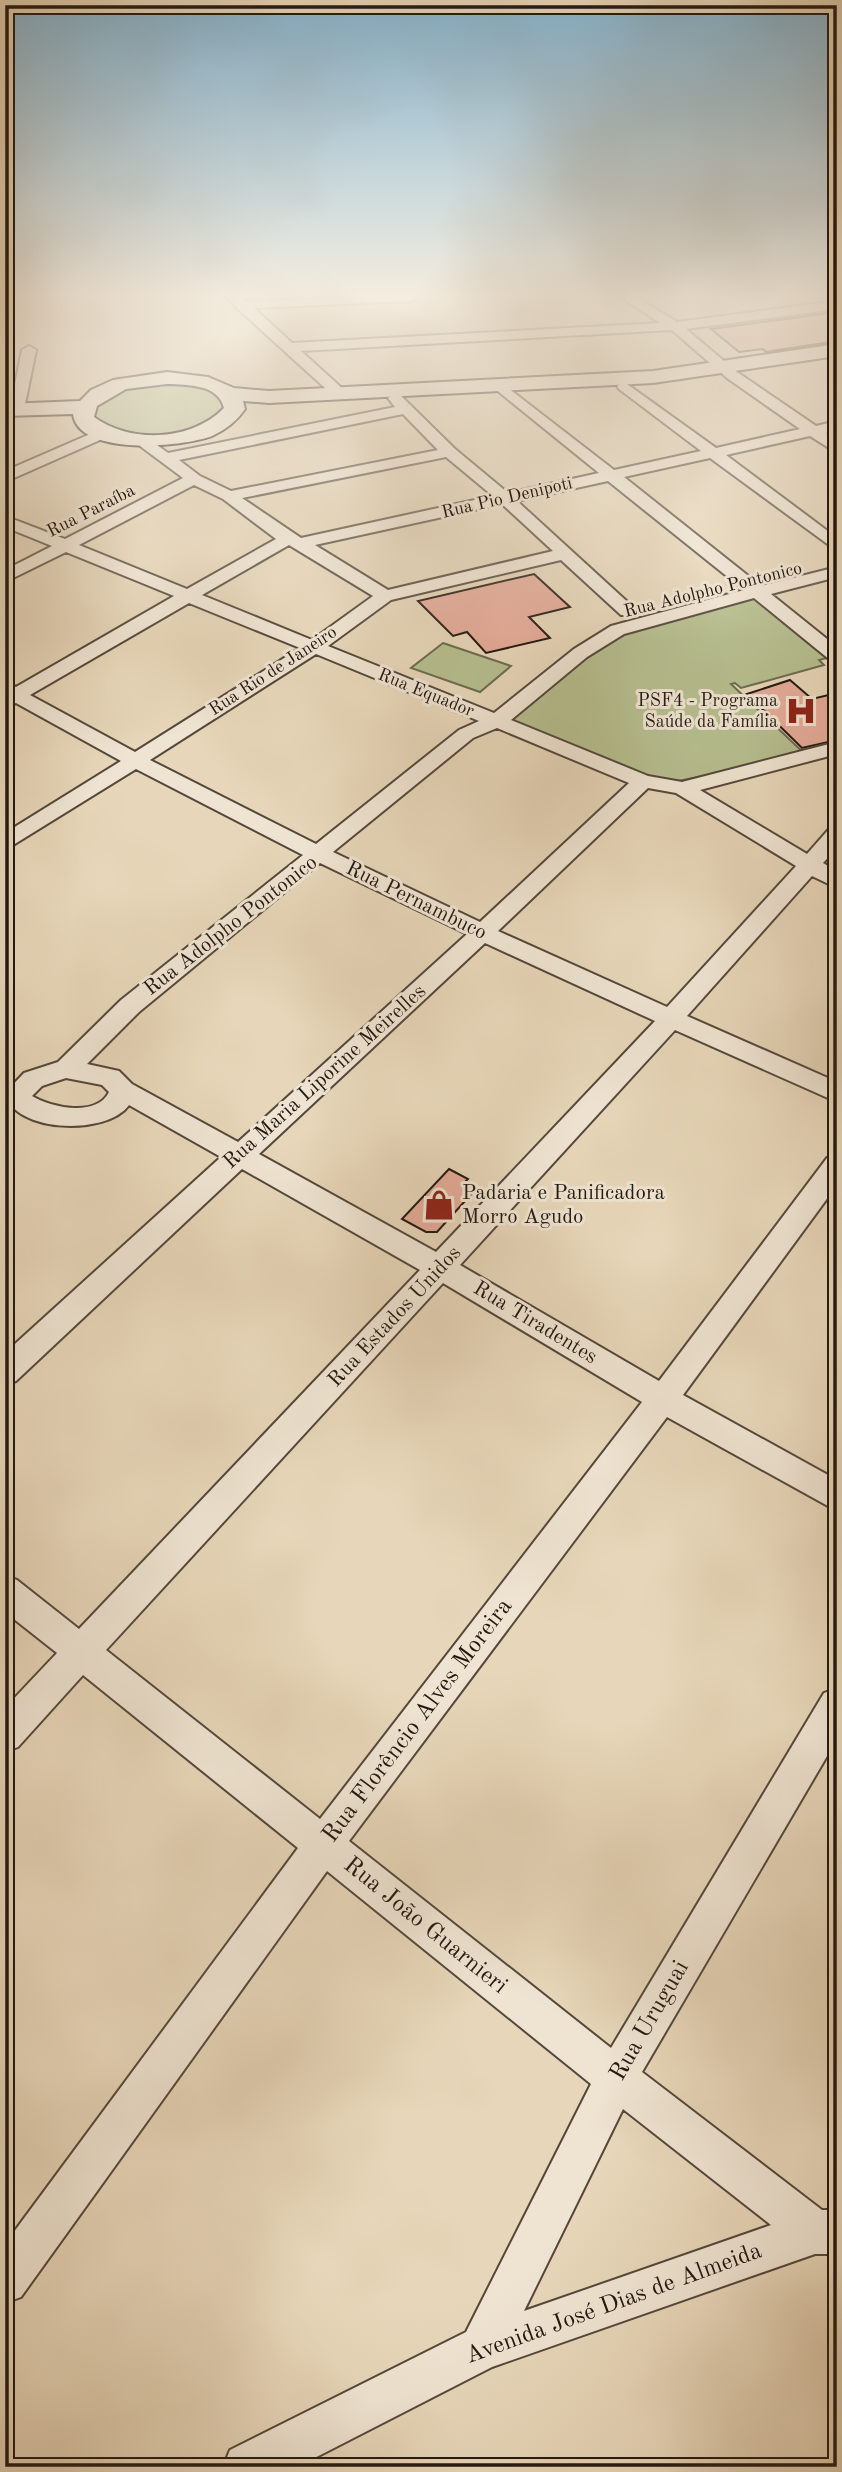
<svg xmlns="http://www.w3.org/2000/svg" width="842" height="2472" font-family="'Old Standard TT',serif">
  <style>
    .green { fill: #b6be8f; stroke: #6c6c50; stroke-width: 2 }
    .building { fill: #e5ab99; stroke: #231911; stroke-width: 2 }
    .lines { fill: none; stroke-linecap: round; stroke-linejoin: round }
    .minor-casing { stroke: #54483b; stroke-width: 4 }
    .secondary-casing { stroke: #231911; stroke-width: 4 }
    .minor { fill: #efe4d2; fill-rule: evenodd }
    .secondary { fill: #efe4d2; fill-rule: evenodd }
    .labels { text-anchor: middle; dominant-baseline: central; stroke-width: 6; stroke-linejoin: round; paint-order: stroke }
    .far-street-label { font-size: 18px; fill: #231911; stroke: #efe4d2 }
    .far-poi-label { font-size: 18px; fill: #231911; stroke: #efe4d2; text-anchor: end }
    .street-label { font-size: 21px; fill: #231911; stroke: #efe4d2 }
    .poi-label { font-size: 21px; fill: #231911; stroke: #efe4d2; text-anchor: start }
    .near-street-label { font-size: 24px; fill: #231911; stroke: #efe4d2 }
  </style>
  <rect width="100%" height="100%" fill="#e7d6b9"/>
  <filter id="stains"><feTurbulence type="fractalNoise" baseFrequency=".00286" numOctaves="4"/><feColorMatrix values="0 0 0 0 .2 0 0 0 0 .09 0 0 0 0 .02 0 0 0 .5 -.17"/></filter>
  <radialGradient id="worn" r=".72"><stop offset=".6" stop-color="#630" stop-opacity="0"/><stop offset="1" stop-color="#630" stop-opacity=".3"/></radialGradient>
  <path class="green" d="M166,379L218,390L227,414L184,435L137,437L90,419L93,400L106,392Z
    M753,595L830,657L819,660L824,665L741,688L735,683L731,684L807,756L678,781L653,778L502,718L612,636Z
    M443,643L511,666L480,692L411,668Z"/>
  <path class="building" d="M837,312V341L766,352L763,349L739,352L711,329Z
    M534,574L570,607L529,617L550,638L486,653L467,632L453,636L418,601Z
    M790,680L812,699L837,693V740L802,748L747,694Z
    M449,1169L468,1179L463,1184L475,1190L437,1232H426L402,1219Z"/>
  <g class="lines">
    <g class="minor-casing">
      <path id="minor" d="M231,297H241L246,301L419,297L412,301L254,308L292,343L660,323L621,297H636L677,322L837,301V309L686,329L737,372L816,426L837,421V431L826,433L837,441V453L810,436L726,455L837,538V551L710,458L624,477L761,586L837,567V577L771,594L837,647V662L830,660L754,598L624,634L587,657L511,720L648,776L682,782L837,742V754L700,790L807,854L829,829L837,828V848L823,863L837,871V888L812,876L687,1016L837,1082V1102L675,1030L460,1265L659,1381L827,1158L837,1155V1185L683,1395L837,1480V1511L667,1417L349,1841L611,2048L824,1693L837,1688V1739L642,2072L822,2210H837V2254H815L492,2367L297,2467H223L230,2450L466,2332L591,2084L327,1871L21,2297L5,2303V2244L298,1848L83,1675L18,1747L5,1752V1708L57,1653L5,1612V1575L17,1580L79,1629L420,1270L242,1169L16,1381L5,1385V1353L221,1157L129,1105C107,1136 14,1133 5,1093L24,1073L58,1062L121,1000L303,855L136,769L5,850V833L121,761L16,703L5,707V683L16,687L174,596L66,552L5,582V570L52,546L5,527V516L65,539L183,478L136,443V437H146L168,453L395,407L388,398L395,394L400,395L455,449L508,493L599,473L494,388V382L499,381L614,470L701,451L619,389L617,386L624,382L716,448L800,429L727,378L672,330L301,351L345,391V397H335L237,308L229,299ZM403,414L438,450L231,491L200,476L179,460ZM446,457L493,496L301,538L242,498ZM608,481L744,590L611,626L574,649L494,713L328,646L391,600L561,560L621,615H633L636,611L633,607L517,501ZM194,485L223,499L276,539L187,589L79,545ZM502,504L553,551L388,590L315,545ZM289,545L373,596L312,640L202,595ZM189,603L300,648L135,752L30,695ZM316,654L479,721L459,730L316,844L150,760ZM497,728L629,783L480,922L333,852L473,738ZM648,788L676,793L796,866L667,1007L498,931ZM320,863L467,934L238,1142L132,1084L119,1071L87,1064L139,1012ZM485,943L655,1021L436,1252L259,1154ZM66,1078L102,1085L109,1092C97,1117 51,1108 32,1096L42,1086ZM443,1283L642,1402L320,1819L106,1650ZM623,2109L771,2225L524,2311Z
        M29,346L36,350L24,409L17,413L10,409L22,350Z
        M104,428L112,433L109,436L5,482V471Z"/>
    </g>
    <g class="secondary-casing">
      <path id="secondary" d="M837,344V356L653,383L269,403L243,401L245,409C237,421 225,430 212,436C184,447 78,457 73,414L5,416V404L80,401L91,390L113,380L167,372L208,377L234,388L269,391L653,371ZM167,384C188,385 218,384 224,408C192,441 131,444 94,417L97,406L126,389Z"/>
    </g>
    <use href="#minor" class="minor"/>
    <use href="#secondary" class="secondary"/>
  </g>
  <linearGradient id="sky" x2="0" y2="1"><stop stop-color="#87b6d2"/><stop offset="0.46" stop-color="#f4ede0"/><stop offset="1" stop-color="#f4ede0" stop-opacity="0"/></linearGradient>
  <rect width="842" height="643" fill="url(#sky)"/>
  <defs>
    <g id="hospital-bare" transform="scale(2.415)"><path d="M-5-5h3v3.5h4V-5h3V5h-3V1.5h-4V5h-3Z" fill="#8f2418" stroke="#efe4d2" stroke-width="2.5" paint-order="stroke"/></g>
    <g id="shop-bare" transform="scale(2.415)"><path d="M-5-2.5h2.3a2.7 3.5 0 0 1 5.4 0H5L5.5 6h-11ZM-1.5-2.5h3a1.5 2.3 0 0 0-3 0Z" fill="#8f2418" stroke="#efe4d2" stroke-width="2.5" paint-order="stroke"/></g>
  </defs>
  <g fill-rule="evenodd">
    <use href="#hospital-bare" x="801" y="711"/>
    <use href="#shop-bare" x="439" y="1205"/>
  </g>
  <g class="labels">
    <g class="far-street-label">
      <text transform="translate(507 498) rotate(-13)">Rua Pio Denipoti</text>
      <text transform="translate(91 511) rotate(-27)">Rua Paraíba</text>
      <text transform="translate(713 590) rotate(-14)">Rua Adolpho Pontonico</text>
      <text transform="translate(273 671) rotate(-33)">Rua Rio de Janeiro</text>
      <text transform="translate(426 693) rotate(22)">Rua Equador</text>
    </g>
    <g class="far-poi-label">
      <text x="778" y="701">PSF4 - Programa<tspan x="778" dy="21">Saúde da Família</tspan></text>
    </g>
    <g class="street-label">
      <text transform="translate(416 901) rotate(26)">Rua Pernambuco</text>
      <text transform="translate(231 926) rotate(-38)">Rua Adolpho Pontonico</text>
      <text transform="translate(325 1077) rotate(-42)">Rua Maria Liporine Meirelles</text>
      <text transform="translate(395 1317) rotate(-47)">Rua Estados Unidos</text>
      <text transform="translate(535 1323) rotate(31)">Rua Tiradentes</text>
    </g>
    <g class="poi-label">
      <text x="462" y="1193">Padaria e Panificadora<tspan x="462" dy="24">Morro Agudo</tspan></text>
    </g>
    <g class="near-street-label">
      <text transform="translate(418 1721) rotate(-53)">Rua Florêncio Alves Moreira</text>
      <text transform="translate(425 1926) rotate(39)">Rua João Guarnieri</text>
      <text transform="translate(650 2021) rotate(-60)">Rua Uruguai</text>
      <text transform="translate(614 2304) rotate(-20)">Avenida José Dias de Almeida</text>
    </g>
  </g>
  <rect width="842" height="2472" fill="none" stroke="#e7d6b9" stroke-width="28"/>
  <rect x="7" y="7" width="828" height="2458" fill="none" stroke="#231911" stroke-width="3.5"/>
  <rect x="14" y="14" width="814" height="2444" fill="none" stroke="#231911" stroke-width="2"/>
  <rect width="100%" height="100%" filter="url(#stains)"/>
  <rect width="100%" height="100%" fill="url(#worn)"/>
</svg>
